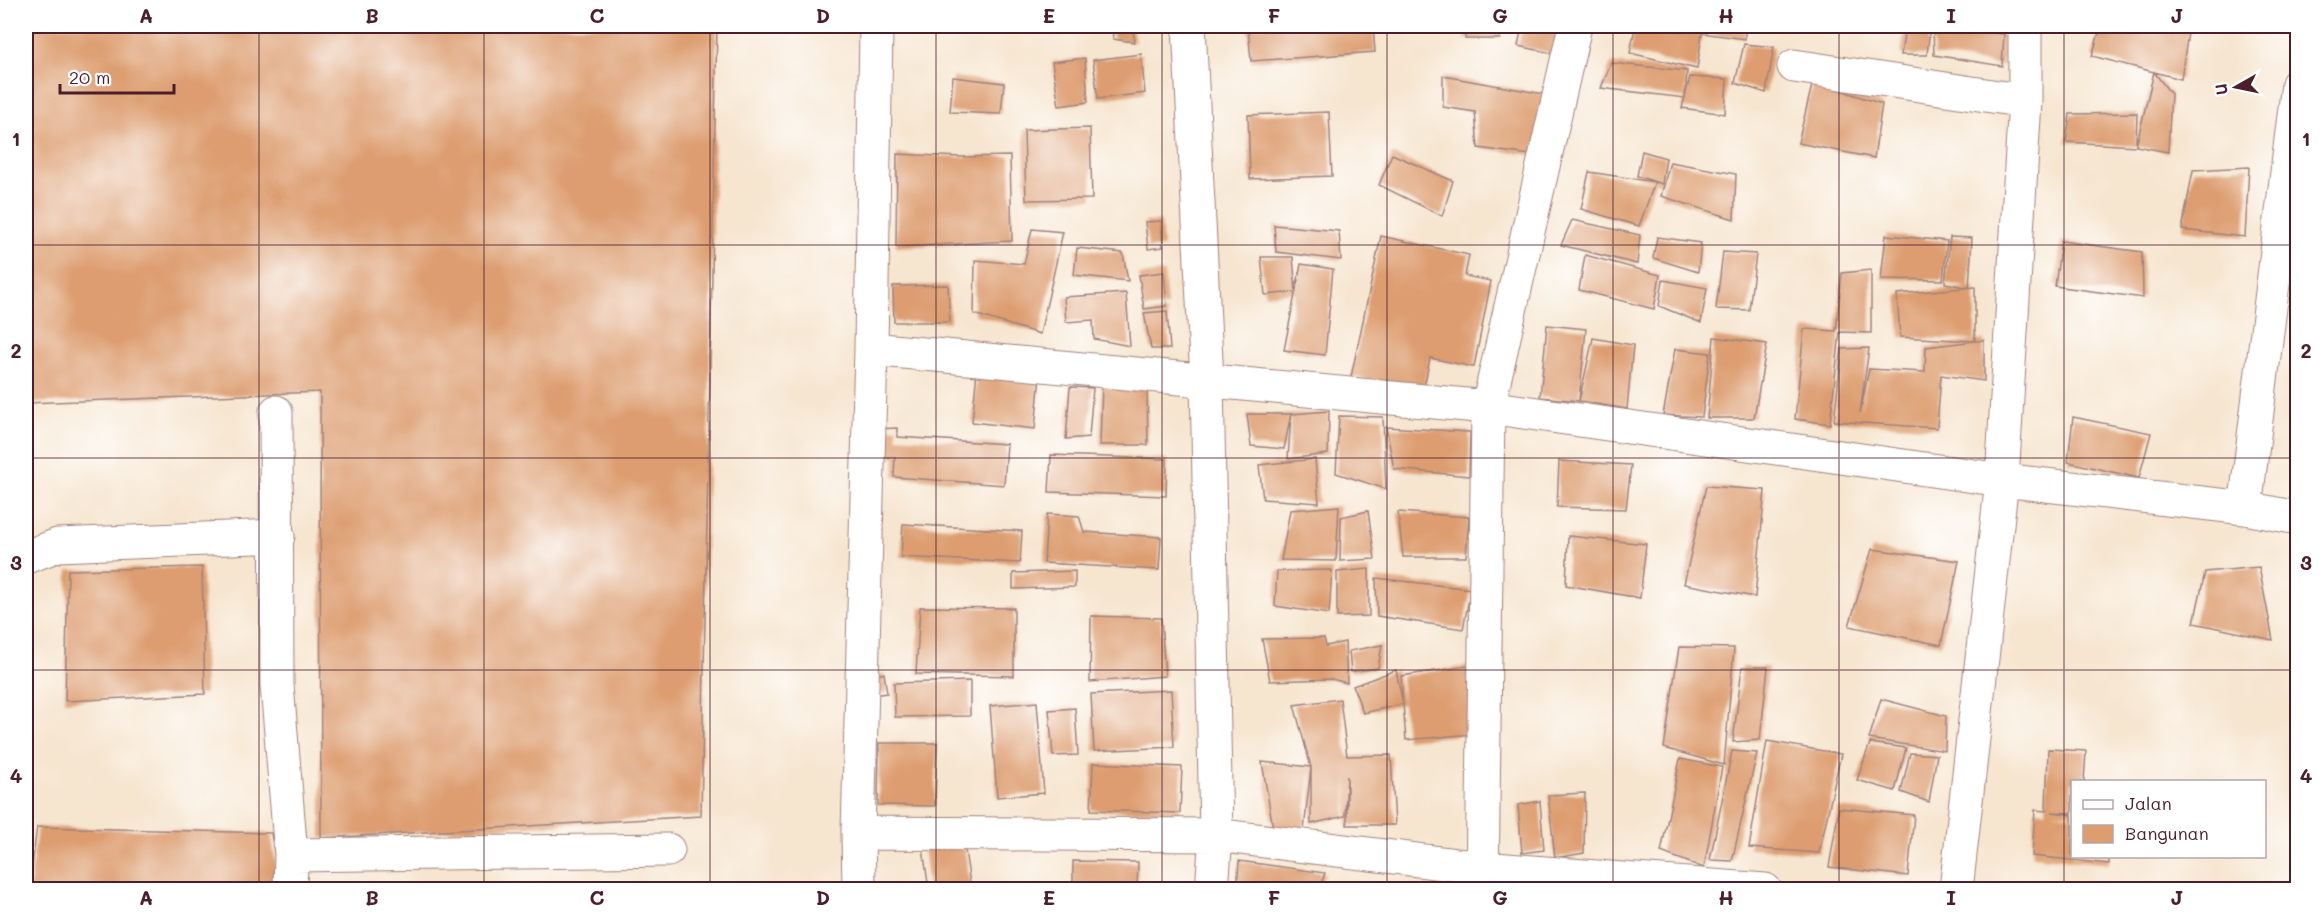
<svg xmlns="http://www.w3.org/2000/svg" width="2323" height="915" font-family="Mali,sans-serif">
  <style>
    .building { fill: #dd9d6f }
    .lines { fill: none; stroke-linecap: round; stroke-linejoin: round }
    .minor-casing { stroke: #a0827d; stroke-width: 35 }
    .minor { stroke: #fff; stroke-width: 33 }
    .grid { fill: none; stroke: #4a1f2b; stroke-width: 1.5; stroke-opacity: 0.55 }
    .neatline { fill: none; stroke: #4a1f2b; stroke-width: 2 }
    .grid-label { font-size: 20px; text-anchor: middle; font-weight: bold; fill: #4a1f2b }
  </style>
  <rect width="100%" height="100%" fill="#fff"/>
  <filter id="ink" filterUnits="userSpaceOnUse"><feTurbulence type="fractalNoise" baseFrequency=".0167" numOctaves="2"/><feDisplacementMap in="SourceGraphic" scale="12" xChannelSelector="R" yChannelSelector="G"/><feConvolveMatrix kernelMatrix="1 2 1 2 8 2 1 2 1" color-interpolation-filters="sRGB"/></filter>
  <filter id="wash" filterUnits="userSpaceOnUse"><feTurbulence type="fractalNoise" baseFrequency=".008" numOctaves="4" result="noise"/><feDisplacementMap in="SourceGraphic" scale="24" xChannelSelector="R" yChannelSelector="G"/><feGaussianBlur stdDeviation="1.35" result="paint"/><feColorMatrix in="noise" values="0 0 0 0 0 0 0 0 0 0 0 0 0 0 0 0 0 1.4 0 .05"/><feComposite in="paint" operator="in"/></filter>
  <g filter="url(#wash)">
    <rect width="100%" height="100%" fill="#f6e5cf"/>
    <g id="blocks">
      <path class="building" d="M26,26H717L701,816L321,838L320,392L26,403Z
        M1112,26H1132L1135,42L1113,39Z
        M1267,26H1373L1375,52L1251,61L1248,27Z
        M1466,26H1502L1500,39H1465Z
        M1522,26H1561L1556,54L1518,46Z
        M1663,26H1745V39L1702,33L1697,69L1630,53L1635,27L1696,32Z
        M1905,26H1930L1927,55H1901Z
        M1933,26L2004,34L2002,66L1934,55Z
        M2101,26H2189L2181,79L2092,56Z
        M1744,44L1774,47L1766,93L1735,83Z
        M1141,54L1145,93L1098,99L1093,60Z
        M1085,58L1088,102L1059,106L1052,62Z
        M1611,63L1687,71L1685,98L1601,88Z
        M2154,72L2171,94L2168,152L2136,146Z
        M1443,76L1544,94L1538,156L1478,148L1475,112L1443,107Z
        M953,77L1004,83L1001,114L950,112Z
        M1690,77L1727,79L1725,114L1682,108Z
        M1813,81L1882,104L1874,158L1798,143Z
        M1329,112L1332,176L1250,179L1248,115Z
        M2137,113L2136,146L2066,142L2070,114Z
        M1090,128L1092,199L1026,200L1024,130Z
        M1642,151L1666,158L1662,184L1637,176Z
        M897,154L960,157L1010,156L1012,241L896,247Z
        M1392,154L1453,181L1442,216L1379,185Z
        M1670,162L1736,174L1734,219L1661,196Z
        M2249,167L2245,237L2182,230L2193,170Z
        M1589,172L1655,182L1639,226L1581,209Z
        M1572,220L1640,235L1637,264L1561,245Z
        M1161,221L1163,247L1148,249L1145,222Z
        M1274,225L1339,231L1341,260L1276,252Z
        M1032,229L1063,232L1040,334L974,314L975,260L1024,264Z
        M1886,235L1947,241L1943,280L1881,279Z
        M1381,236L1469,255L1465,276L1491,281L1474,367L1430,358L1423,392L1351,377Z
        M1657,237L1701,243L1698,272L1653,258Z
        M1950,237L1972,238L1969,288L1945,283Z
        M2061,241L2142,252L2143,298L2055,286Z
        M1077,248L1123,253L1128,281L1074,275Z
        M1723,252L1756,254L1749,310L1716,309Z
        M1585,255L1660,275L1654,309L1579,290Z
        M1261,257H1293L1296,292L1265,295Z
        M1301,264L1333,269L1325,355L1284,350Z
        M1871,270V333L1840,332L1830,424L1795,419L1804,329L1836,331L1842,273Z
        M1164,272L1167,306L1144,309L1139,275Z
        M1663,280L1707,288L1701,323L1659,306Z
        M948,285L950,322H894L893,286Z
        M1975,287V341L1900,337L1897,294Z
        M1126,293L1130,346L1094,339L1093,320L1066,322L1064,297Z
        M1167,311L1170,349H1151L1144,313Z
        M1547,325L1586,329L1579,401L1540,397Z
        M1714,337L1767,344L1754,418H1707Z
        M1593,338L1633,345L1627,409L1579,401Z
        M1984,340V381L1941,375L1937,428L1834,421L1842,349L1869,348L1860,413L1869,369L1925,372L1926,347Z
        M1675,349L1710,353L1702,417L1663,415Z
        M977,371L1040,376L1035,429L972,422Z
        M1102,384H1147L1148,445H1100Z
        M1070,387L1093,388L1089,437L1066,439Z
        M1329,411L1328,454L1288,459L1291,414Z
        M1247,414H1291L1284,449L1251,446Z
        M1339,416L1383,417L1386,489L1336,473Z
        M2073,417L2151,433L2139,478L2068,462Z
        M1386,427L1470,432L1469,476L1394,469Z
        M897,428V437L1007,444L1004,485L894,477L895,457L875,458L877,429Z
        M1051,455L1167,459L1166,496L1049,492Z
        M1315,459L1319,503L1263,499L1259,465Z
        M1559,461L1631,465L1626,509L1557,507Z
        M1706,486L1765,490L1755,597L1684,584Z
        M1339,506L1336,561L1281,560L1290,510Z
        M1368,511L1375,559L1340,561L1341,517Z
        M1398,512L1469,517L1466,557H1403Z
        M1047,514L1079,516L1084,532L1161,537L1159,570L1044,563Z
        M903,524L1022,531L1020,563L901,557Z
        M1568,536L1646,544L1640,598L1566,585Z
        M1872,549L1959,561L1941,645L1849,626Z
        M202,567L205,694L65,701L68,570Z
        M2259,567L2273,640L2194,623L2205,572Z
        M1369,569V616L1337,617V572Z
        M1332,570L1329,614L1275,606L1277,571Z
        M1075,571V587L1013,589V573Z
        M1376,578L1471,589L1463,629L1377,616Z
        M920,607L1014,608V676L916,674Z
        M1091,616L1161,618L1165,676L1090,682Z
        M1324,638L1326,646L1345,642L1347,683L1331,679L1270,681L1262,639Z
        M1382,645L1378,668L1351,672L1349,651Z
        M1679,647L1734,648L1724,765L1664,748Z
        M1468,666L1473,734L1406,740L1403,704L1363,713L1353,686L1396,670L1403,704L1401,676Z
        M1742,667H1768L1760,740L1733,742Z
        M884,673L887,693L864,696L863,680Z
        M970,681V716L895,717L894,683Z
        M1171,690L1174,747L1094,751L1091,694Z
        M1340,699L1347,756L1391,755L1395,825H1347V776L1345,816L1311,824V767L1294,705Z
        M1881,699L1946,716L1945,751L1869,739Z
        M1037,702L1044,793L997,797L990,706Z
        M1075,708L1078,755L1053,756L1049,710Z
        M1767,741L1841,754L1819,853L1749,848Z
        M879,743H937L935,806L878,805Z
        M1870,743L1906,748L1895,791L1857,780Z
        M2048,749L2086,751L2084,782H2072V813L2052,812L2072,815V856H2109V864L2032,856L2035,810L2046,811Z
        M1732,751L1757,753L1732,861L1710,860Z
        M1910,753L1937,755L1929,802L1901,792Z
        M1680,759L1722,767L1704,868L1661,852Z
        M1262,762L1311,767L1304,830L1273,828Z
        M1093,763L1182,767L1180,813L1091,810Z
        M1585,793L1584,853L1555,858L1548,795Z
        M1540,801L1544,850L1522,853L1518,805Z
        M1839,808L1914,815L1908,876L1829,867Z
        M37,827L271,833L279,884L189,885V890H29Z
        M964,844L971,890H929L923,849Z
        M1073,861L1138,862L1137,890H1073Z
        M1239,861L1325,873L1319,890H1237Z"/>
    </g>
  </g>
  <g filter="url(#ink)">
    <use href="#blocks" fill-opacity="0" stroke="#a0827d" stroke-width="1.5"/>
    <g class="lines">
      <g class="minor-casing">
        <path id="minor" d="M1189,26L1207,380L1216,835L1212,890
          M1794,66L2025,101
          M871,349L1488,407L2002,480L2245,508L2298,518
          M276,412L277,685L291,855L290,890
          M2245,508L2298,84
          M26,557L58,545L278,536
          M858,833L1216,835L1482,868L1765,890
          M291,855L668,850
          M859,890L858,833L871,349L876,26
          M1482,890L1488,407L1575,26
          M1956,890L2002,480L2025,101V26"/>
      </g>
      <use href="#minor" class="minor"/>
    </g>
  </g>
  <path class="grid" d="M259,26V890M484,26V890M710,26V890M936,26V890M1162,26V890M1387,26V890M1613,26V890M1839,26V890M2064,26V890M26,245H2298M26,458H2298M26,670H2298"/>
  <rect width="2323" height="915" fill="none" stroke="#fff" stroke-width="66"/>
  <rect x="2071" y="780" width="195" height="78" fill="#ffffff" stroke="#b7a5aa" stroke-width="1.5"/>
  <rect x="2083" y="800" width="30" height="9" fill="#ffffff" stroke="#b7a5aa" stroke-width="1.5"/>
  <text x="2125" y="810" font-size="18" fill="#4a1f2b">Jalan</text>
  <rect x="2083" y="825" width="30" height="18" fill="#dd9d6f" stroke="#b7a5aa" stroke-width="1.5"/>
  <text x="2125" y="840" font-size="18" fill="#4a1f2b">Bangunan</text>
  <g transform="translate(2236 87) rotate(261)" stroke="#ffffff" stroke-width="4.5" paint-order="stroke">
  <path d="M0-4.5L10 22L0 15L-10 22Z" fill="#4a1f2b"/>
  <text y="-9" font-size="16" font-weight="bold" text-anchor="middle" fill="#4a1f2b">U</text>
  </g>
  <path d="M60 84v9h114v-9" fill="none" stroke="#4a1f2b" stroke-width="3"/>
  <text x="69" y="84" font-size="18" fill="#4a1f2b" stroke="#ffffff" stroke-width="4.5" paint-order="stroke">20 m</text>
  <rect x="33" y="33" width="2257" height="849" class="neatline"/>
  <g class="grid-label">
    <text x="146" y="23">A</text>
    <text x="372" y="23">B</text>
    <text x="597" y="23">C</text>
    <text x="823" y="23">D</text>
    <text x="1049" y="23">E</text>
    <text x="1274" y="23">F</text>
    <text x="1500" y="23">G</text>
    <text x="1726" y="23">H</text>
    <text x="1951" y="23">I</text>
    <text x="2177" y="23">J</text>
    <text x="16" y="146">1</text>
    <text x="2306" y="146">1</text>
    <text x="16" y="358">2</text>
    <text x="2306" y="358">2</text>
    <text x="16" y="570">3</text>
    <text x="2306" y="570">3</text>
    <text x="16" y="783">4</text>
    <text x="2306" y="783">4</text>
    <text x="146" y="905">A</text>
    <text x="372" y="905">B</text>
    <text x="597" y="905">C</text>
    <text x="823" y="905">D</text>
    <text x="1049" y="905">E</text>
    <text x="1274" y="905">F</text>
    <text x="1500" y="905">G</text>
    <text x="1726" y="905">H</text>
    <text x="1951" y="905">I</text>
    <text x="2177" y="905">J</text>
  </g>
</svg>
